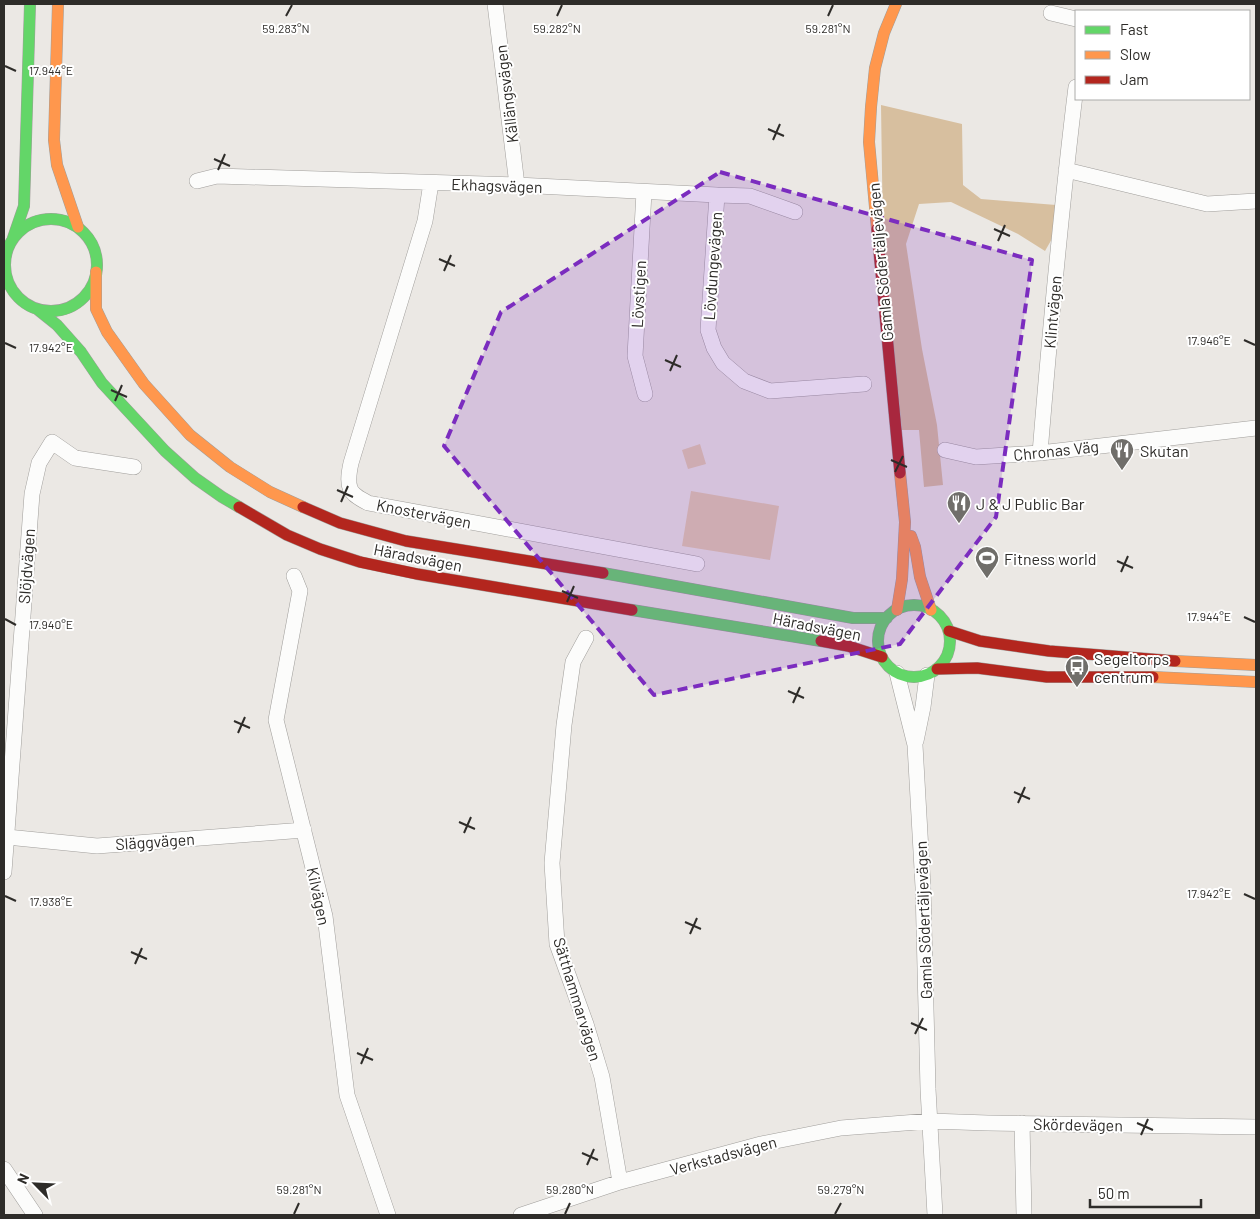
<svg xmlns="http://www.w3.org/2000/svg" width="1260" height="1219" font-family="Barlow,sans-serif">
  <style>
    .green { fill: #e3ccaf }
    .forest { fill: #d7bf9f }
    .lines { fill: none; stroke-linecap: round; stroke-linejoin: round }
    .street-casing { stroke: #a09e9b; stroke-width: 16 }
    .fast-casing { stroke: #a09e9b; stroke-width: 12 }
    .slow-casing { stroke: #a09e9b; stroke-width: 12 }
    .jam-casing { stroke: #a09e9b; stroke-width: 12 }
    .street { stroke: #fcfcfb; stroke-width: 15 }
    .fast { stroke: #63d668; stroke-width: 11 }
    .slow { stroke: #ff974d; stroke-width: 11 }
    .jam { stroke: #b3261e; stroke-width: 11 }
    .marked { fill: #7b2cbf; fill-opacity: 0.2; stroke: #7b2cbf; stroke-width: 4; stroke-dasharray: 10 6; stroke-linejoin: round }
    .ticks { fill: none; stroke: #2e2c29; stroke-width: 2 }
    .labels { text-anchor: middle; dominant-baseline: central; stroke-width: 4; stroke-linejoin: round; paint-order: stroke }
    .street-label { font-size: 16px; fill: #2e2c29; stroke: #fff }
    .poi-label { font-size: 16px; fill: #2e2c29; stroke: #fff; text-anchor: start }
    .ticks-label { font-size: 12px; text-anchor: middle; fill: #2e2c29; stroke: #fff; stroke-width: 4; stroke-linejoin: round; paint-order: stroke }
  </style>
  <rect width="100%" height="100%" fill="#ebe8e4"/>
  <path class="green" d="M700,444L706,464L688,469L682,450Z
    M691,491L779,506L770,560L682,546Z"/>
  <path class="forest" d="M881,105L962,124L963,185L981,199L1056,205L1053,237L1045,251L1018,234L951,202L919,204L906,244L922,349L937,425L943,485L924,487L919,430H902L883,238Z"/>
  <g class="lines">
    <g class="street-casing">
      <path id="street" d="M495,4L517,185
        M1051,13L1076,19
        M1066,170L1207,204L1256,201
        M197,181L217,176L517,185L717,195L750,196L795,212
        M431,183L425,221L351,463C349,472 346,487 354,494C358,498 363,500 368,503L697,564
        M644,192L635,356L645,394
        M717,195L708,330L714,348L723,363L744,381L770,391L864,384
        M945,450L976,457L1040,453L1256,428
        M1040,453C1050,331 1061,208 1076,87
        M294,576L300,591L276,720L325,916L347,1095L388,1215
        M586,638L573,662L564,725L552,863L557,944L586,1024L602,1077L620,1182
        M897,673L915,745L923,887L928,1089L935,1215
        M916,741L923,707L927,675
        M7,837L97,846L304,830
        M4,872L32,494L39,463L52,442L75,458L134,467
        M1022,1123L1024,1215
        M4,1169L35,1215
        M521,1215L620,1182L761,1144L841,1128L930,1121L988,1123L1256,1127"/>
    </g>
    <g class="fast-casing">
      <path id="fast" d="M5 265a46 46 0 1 1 92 0a46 46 0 1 1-92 0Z
        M13,238L24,206L30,4
        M37,309L57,325L81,352L102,383L165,451L195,478L222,497L239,507
        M603,573L853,618H887
        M878 641a36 36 0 1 1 72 0a36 36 0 1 1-72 0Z
        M632,610L821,641"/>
    </g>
    <g class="slow-casing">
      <path id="slow" d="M58,4L54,140L57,165L78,227
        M877,229L869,142L871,107L875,68L884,33L896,4
        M96,272V309L107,332L144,384L190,435L230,467L270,492L303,507
        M911,536L915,547L920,577L931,610
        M897,610L902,579L905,522L900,473
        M1175,661L1256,665
        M1153,677L1256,682"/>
    </g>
    <g class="jam-casing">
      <path id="jam" d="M877,229L900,473
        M239,507L287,535L320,549L360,562L417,574L632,610
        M303,507L340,523L406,541L603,573
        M949,631L980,641L1049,651L1175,661
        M821,641L848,646L882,657
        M937,669L977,668L1047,677H1153"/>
    </g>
    <use href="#street" class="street"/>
    <use href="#fast" class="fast"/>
    <use href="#slow" class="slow"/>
    <use href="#jam" class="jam"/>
  </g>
  <path class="marked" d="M720,172L1032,260L996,517L900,644L654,695L444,446L501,312Z"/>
  <path class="ticks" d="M286,16L292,5M557,16L562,5M828,16L833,5M5,66L16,71M768,129L784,136M773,140L780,124M214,159L230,166M218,170L225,154M994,229L1010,236M998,241L1005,225M439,259L455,266M444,271L451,255M1244,340L1255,345M5,343L16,348M665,360L681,367M670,371L677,355M111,390L127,397M115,401L122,385M891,460L907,467M895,472L903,456M337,490L353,497M341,502L348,486M1117,561L1133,568M1121,572L1128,556M562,591L578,598M567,602L574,586M1244,617L1255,622M5,619L16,625M788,691L804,698M793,703L800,687M234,721L250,728M238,733L245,717M1014,792L1030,799M1018,803L1025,787M459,822L475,829M464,833L471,817M1244,894L1255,899M5,896L16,901M685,922L701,929M690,934L697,918M131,952L147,959M135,964L142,948M911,1023L927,1030M915,1034L923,1018M357,1053L373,1060M361,1064L368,1048M1137,1123L1153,1130M1141,1135L1148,1119M582,1153L598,1160M587,1165L594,1149M294,1214L299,1203M565,1214L570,1203M835,1214L841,1203"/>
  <defs>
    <g id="restaurant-pin" transform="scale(1.25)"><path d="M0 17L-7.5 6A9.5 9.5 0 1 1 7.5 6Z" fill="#706e6a" stroke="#fff"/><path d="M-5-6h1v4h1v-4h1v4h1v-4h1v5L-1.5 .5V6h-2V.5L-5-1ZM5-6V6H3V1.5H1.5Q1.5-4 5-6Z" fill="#fff"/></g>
    <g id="stadium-pin" transform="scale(1.25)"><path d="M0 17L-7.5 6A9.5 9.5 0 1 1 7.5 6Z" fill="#706e6a" stroke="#fff"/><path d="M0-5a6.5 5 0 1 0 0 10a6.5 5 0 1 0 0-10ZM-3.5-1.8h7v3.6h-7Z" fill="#fff"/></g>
    <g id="bus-pin" transform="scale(1.25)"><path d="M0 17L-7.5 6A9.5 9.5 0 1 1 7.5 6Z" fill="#706e6a" stroke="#fff"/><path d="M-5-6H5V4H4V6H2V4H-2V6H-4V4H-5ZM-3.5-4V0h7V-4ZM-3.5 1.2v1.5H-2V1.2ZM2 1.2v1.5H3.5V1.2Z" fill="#fff"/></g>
  </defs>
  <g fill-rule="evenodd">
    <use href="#restaurant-pin" x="1122" y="450"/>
    <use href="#restaurant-pin" x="959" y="503"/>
    <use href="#stadium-pin" x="987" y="558"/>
    <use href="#bus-pin" x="1077" y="667"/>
  </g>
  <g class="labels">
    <g class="street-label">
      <text transform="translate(506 94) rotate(-97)">Källängsvägen</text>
      <text transform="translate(497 185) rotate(2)">Ekhagsvägen</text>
      <text transform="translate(880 262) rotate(-95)">Gamla Södertäljevägen</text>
      <text transform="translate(712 266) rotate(-86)">Lövdungevägen</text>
      <text transform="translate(638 294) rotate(-87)">Lövstigen</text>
      <text transform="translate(1052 312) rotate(-85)">Klintvägen</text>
      <text transform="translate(1056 450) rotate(-6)">Chronas Väg</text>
      <text transform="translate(424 513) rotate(11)">Knostervägen</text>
      <text transform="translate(418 557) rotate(11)">Häradsvägen</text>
      <text transform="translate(26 566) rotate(-86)">Slöjdvägen</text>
      <text transform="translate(817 626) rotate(11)">Häradsvägen</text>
      <text transform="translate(155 841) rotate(-4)">Släggvägen</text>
      <text transform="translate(319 896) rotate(78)">Kilvägen</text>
      <text transform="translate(923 920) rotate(-92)">Gamla Södertäljevägen</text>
      <text transform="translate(578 999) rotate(73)">Sätthammarvägen</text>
      <text transform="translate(1078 1124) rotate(1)">Skördevägen</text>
      <text transform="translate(723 1155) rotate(-15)">Verkstadsvägen</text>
    </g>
    <g class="poi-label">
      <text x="1140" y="450">Skutan</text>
      <text x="976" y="503">J &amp; J Public Bar</text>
      <text x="1004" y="558">Fitness world</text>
      <text x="1094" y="658">Segeltorps<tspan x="1094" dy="18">centrum</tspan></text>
    </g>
  </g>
  <g class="ticks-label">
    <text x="286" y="33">59.283°N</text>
    <text x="557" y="33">59.282°N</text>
    <text x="828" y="33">59.281°N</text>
    <text x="51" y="75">17.944°E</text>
    <text x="1209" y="345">17.946°E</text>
    <text x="51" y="352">17.942°E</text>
    <text x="1209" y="621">17.944°E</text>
    <text x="51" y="629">17.940°E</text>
    <text x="1209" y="898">17.942°E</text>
    <text x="51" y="906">17.938°E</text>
    <text x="299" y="1194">59.281°N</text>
    <text x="570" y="1194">59.280°N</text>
    <text x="841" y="1194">59.279°N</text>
  </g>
  <rect width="1260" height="1219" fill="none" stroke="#2e2c29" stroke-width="10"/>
  <rect x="1075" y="10" width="175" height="90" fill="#ffffff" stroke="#ababa9"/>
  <rect x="1085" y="26" width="25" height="8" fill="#63d668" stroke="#ababa9"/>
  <text x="1120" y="35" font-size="15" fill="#2e2c29">Fast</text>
  <rect x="1085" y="51" width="25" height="8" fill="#ff974d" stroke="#ababa9"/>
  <text x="1120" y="60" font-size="15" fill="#2e2c29">Slow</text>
  <rect x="1085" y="76" width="25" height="8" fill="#b3261e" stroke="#ababa9"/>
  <text x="1120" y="85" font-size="15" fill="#2e2c29">Jam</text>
  <g transform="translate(35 1184) rotate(294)" stroke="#ffffff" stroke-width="4" paint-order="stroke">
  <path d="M0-4L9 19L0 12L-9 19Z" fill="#2e2c29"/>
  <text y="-8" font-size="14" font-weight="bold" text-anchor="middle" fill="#2e2c29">N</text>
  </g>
  <path d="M1090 1199v8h111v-8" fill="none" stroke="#2e2c29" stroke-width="2.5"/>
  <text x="1098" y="1199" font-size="15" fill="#2e2c29" stroke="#ffffff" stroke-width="4" paint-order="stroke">50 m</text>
</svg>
